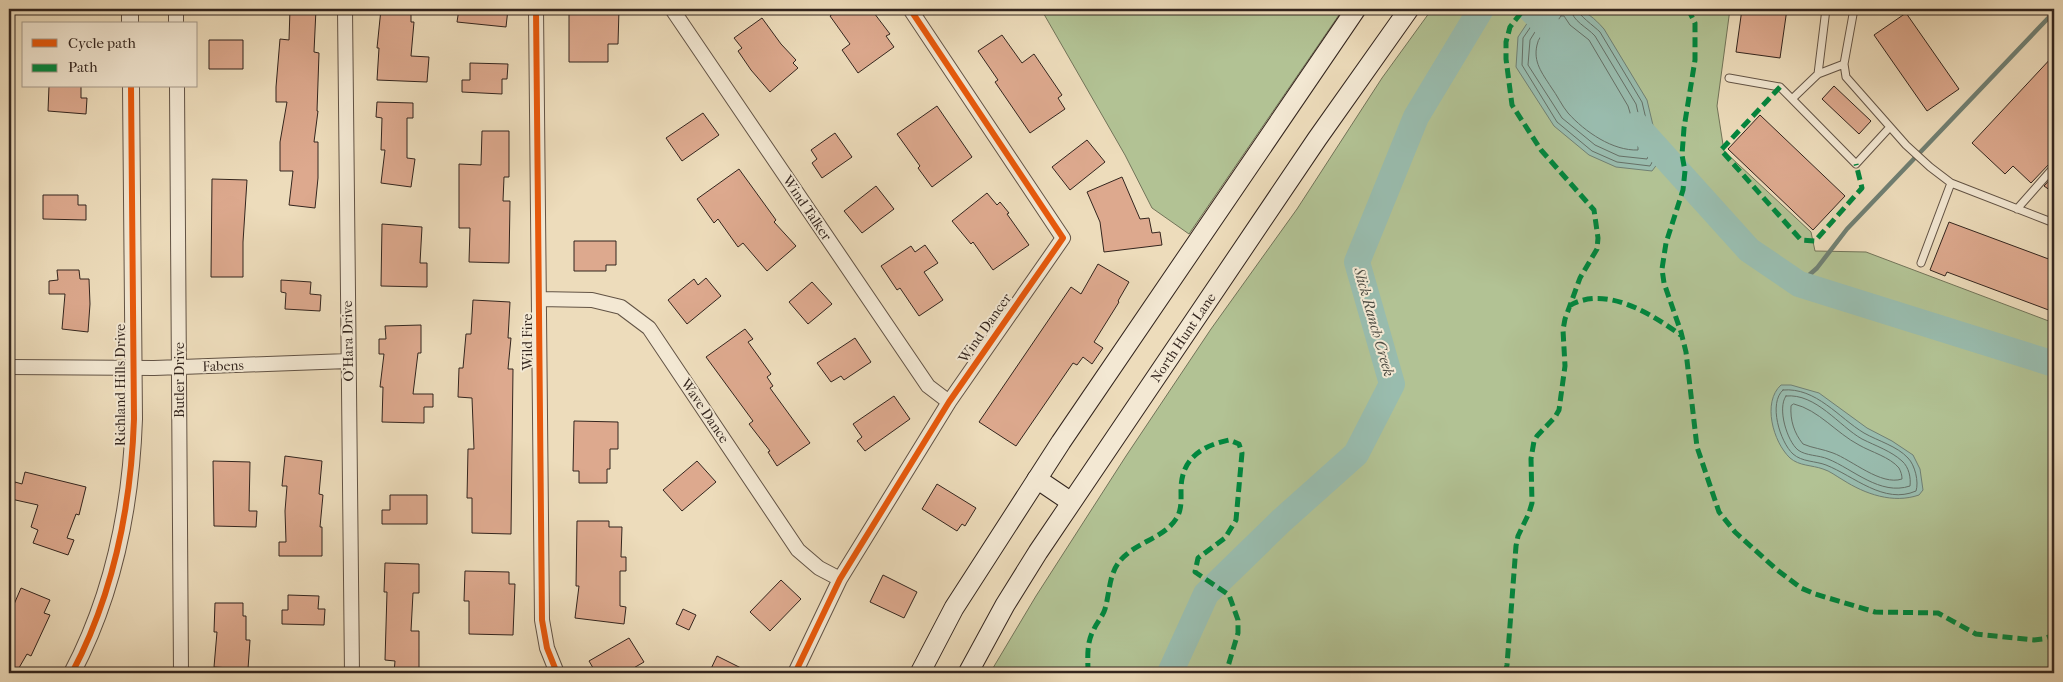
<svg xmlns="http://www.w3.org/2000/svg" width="2063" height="682" font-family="'IM FELL French Canon',serif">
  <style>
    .green { fill: #b2c294; stroke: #727459 }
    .water { fill: #99bcae; stroke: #708074 }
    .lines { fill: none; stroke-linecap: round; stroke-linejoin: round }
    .shore { stroke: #667066; stroke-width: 1 }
    .stream { stroke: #708074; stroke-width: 4.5 }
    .river { stroke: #99bcae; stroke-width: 26 }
    .building { fill: #dda98e; stroke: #33251e }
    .service-casing { stroke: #625345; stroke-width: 9 }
    .minor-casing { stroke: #625345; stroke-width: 16 }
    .tertiary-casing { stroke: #625345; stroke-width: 18 }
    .secondary-casing { stroke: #33251e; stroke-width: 21 }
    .service { stroke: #f3e8d3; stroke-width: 7 }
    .minor { stroke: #f3e8d3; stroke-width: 14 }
    .tertiary { stroke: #f3e8d3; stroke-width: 16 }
    .secondary { stroke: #f3e8d3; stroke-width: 19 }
    .quiet { stroke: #00873e; stroke-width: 5; stroke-dasharray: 10 5; stroke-linecap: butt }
    .cycleway-casing { stroke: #f3e8d3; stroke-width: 9 }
    .cycleway { stroke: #e8590c; stroke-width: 6 }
    .labels { text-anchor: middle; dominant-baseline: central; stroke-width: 4; stroke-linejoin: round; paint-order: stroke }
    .street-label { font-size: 14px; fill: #33251e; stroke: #f3e8d3 }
    .water-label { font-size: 15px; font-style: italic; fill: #4c4b42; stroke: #f3e8d3 }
  </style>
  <rect width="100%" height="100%" fill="#eddcbb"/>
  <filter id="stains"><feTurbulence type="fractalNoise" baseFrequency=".004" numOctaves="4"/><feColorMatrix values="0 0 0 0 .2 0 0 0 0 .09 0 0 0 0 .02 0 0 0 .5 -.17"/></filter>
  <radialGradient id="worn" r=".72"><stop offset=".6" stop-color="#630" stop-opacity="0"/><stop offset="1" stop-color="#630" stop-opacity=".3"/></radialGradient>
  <path class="green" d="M1041,9H1343L1189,234L1152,208L1125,155Z
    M1432,9H1730L1717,106L1724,151L1811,232L1815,251L1866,252L2054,323V673H990L1036,596L1126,456L1211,329L1297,209L1382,78Z"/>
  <path class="water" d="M1545,9C1575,9 1583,5 1604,29L1647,100L1661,159L1652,171L1616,167L1589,155L1554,126L1516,67L1518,37L1530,19Z
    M1781,385H1791L1819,393L1867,428L1892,441L1913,455L1920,469L1923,490L1919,495C1893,504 1865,494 1843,480C1836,476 1830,471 1823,469C1812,465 1799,466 1790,458C1773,442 1762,402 1781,385Z"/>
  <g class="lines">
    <path class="shore" d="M1548,9L1546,14L1534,22L1523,38L1522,65L1557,122L1592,151L1617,162L1650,166L1655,157L1642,102L1600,32C1594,26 1578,15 1577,9
      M1554,9L1551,18L1538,27L1530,40L1528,65L1562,118L1595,145L1619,156L1647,159L1648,156L1636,104L1595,36C1587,27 1572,21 1571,9
      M1561,16H1564L1570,25L1589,40L1628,106L1638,139V150C1613,151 1585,132 1568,113C1562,106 1557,95 1551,87C1542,73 1533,62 1537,45C1539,32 1555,27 1561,16Z
      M1783,390C1816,387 1839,418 1864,433C1878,441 1897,446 1908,458C1915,465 1919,482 1916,491C1884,505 1854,476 1826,465C1816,461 1802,462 1793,454C1780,442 1768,403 1783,390Z
      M1786,396C1816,393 1839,426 1862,439C1876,446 1891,451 1902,461C1909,467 1911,478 1910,486C1880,496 1853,469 1828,459C1819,455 1806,456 1798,450C1787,441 1777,408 1786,396Z
      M1794,404C1819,410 1836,433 1859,445C1871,452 1890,457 1899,468C1901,472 1902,475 1902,479C1881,486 1852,460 1833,453C1823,449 1812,448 1803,444C1794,433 1790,420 1791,406Z"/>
    <path class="stream" d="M1799,284L1817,268L1847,229L2054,12"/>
    <path class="river" d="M1530,9L1560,39
      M1636,125L1749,250L1799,284L2054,364
      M1170,673L1206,594L1281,521L1356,454L1392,384L1357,262L1416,117L1481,9"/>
  </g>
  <path class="building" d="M290,9H316L314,52L319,53L317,111H318L314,142H318V178L315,208L289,205L293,171H280V142L287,102H276V87L280,39L289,40Z
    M381,9H411V22H414L411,56L429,57L427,82L377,80L379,48H377Z
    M459,9H508L506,27L457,22Z
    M573,9H619L618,44H608V62H569V13H573Z
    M839,9H871L890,34L886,36L894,47L858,73L842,50L850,44L830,16Z
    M1742,9H1787L1780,58L1736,52Z
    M1906,13L1959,89L1927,111L1874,35Z
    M762,18L781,44L796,60L793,63L798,68L770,92L751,70L738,51L742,48L734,38Z
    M1002,35L1022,63L1034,54L1062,95L1058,98L1065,109L1030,133L995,82L998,80L978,51Z
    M209,40H243V69H209Z
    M2054,55V162L2050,163L2031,183L2013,166L2005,174L1972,143Z
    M470,63L508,64L507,79H502V94L462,92V80H470Z
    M49,86H81V98H87L86,114L48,111Z
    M1834,86L1871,121L1859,134L1822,99Z
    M377,102L413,103V118H407V158L415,159L411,187L381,183L385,150H381L382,118L376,117Z
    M937,106L972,157L932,187L918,168L920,166L897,134Z
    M703,113L719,135L682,161L666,138Z
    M1760,115L1845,196L1813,230L1728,149Z
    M482,131H509V177H504L503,201H510L509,263L469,262L470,228H459V164L481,165Z
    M835,133L852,157L822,178L812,163L817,159L811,150Z
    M1087,140L1105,162L1070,190L1052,167Z
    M739,169L776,220L774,222L796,246L767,271L743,243L738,247L718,219L714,223L697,199Z
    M2054,175V193L2044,186Z
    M1122,177L1140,219L1149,218L1152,233L1160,232L1162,245L1104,252L1100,222L1087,192Z
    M212,179L247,180L243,242V277H211Z
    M876,186L894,209L862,233L844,211Z
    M987,193L997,205L1000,202L1009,213L1007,214L1029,245L993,270L973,242L971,244L952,221Z
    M43,195H78V205H86V220L43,219Z
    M1949,222L2054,261V312L1947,272L1945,276L1930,270Z
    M382,224L422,227L420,263H427V287L381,286Z
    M574,241H616V265H606V271H574Z
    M925,245L938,263L924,272L943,300L919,316L900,288L897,290L881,266L911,246L915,252Z
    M1098,264L1129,282L1118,301L1119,302L1094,342L1103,348L1092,364L1083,357L1077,365L1073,363L1016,446L979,422L1071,287L1081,294Z
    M57,270H79L80,279H89L90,304L88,332L62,329L65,294H49V281L58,280Z
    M706,278L721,296L687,324L668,300L694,279L698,285Z
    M281,280L311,282L310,294L321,295L320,311L285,309L286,293L281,292Z
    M812,282L832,304L808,324L789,302Z
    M473,300L510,302L508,338H511L508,369H513L511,534L472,533V498H467L468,449H474L472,398L458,397L459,368H463L466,334H471Z
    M421,325V353H418L413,394H433V407H424V423L382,422L383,387H380L384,354H379V339H386L385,326Z
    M745,329L753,339L748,342L771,374L767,377L773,386L770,388L810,443L777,466L768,452L770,451L749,424L753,421L706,357Z
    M855,338L871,362L844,380L841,376L831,382L817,363Z
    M894,396L910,419L865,451L857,441L862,437L853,424Z
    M574,421L618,422V449H610V469H607V483H579V471H573Z
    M285,456L322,461L319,494L323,495L320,527H322V556H279V542H286L285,511L287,486H282Z
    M213,461L250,462L249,511H257L256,527L214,526Z
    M697,461L716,482L682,511L663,490Z
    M25,472L86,487L79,515L76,514L67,538L74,540L68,555L33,543L38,530L31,527L38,505L11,499L15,482L22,484Z
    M937,484L976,508L965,526L962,524L957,531L922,509Z
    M390,495H427V524H382V510H390Z
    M577,521H609V527H622L621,557H626V571H620V606L626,607L624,624L575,618L579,586H576Z
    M385,563L419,564V593H413L411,631H419V673H394L395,661L385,660L387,592H384Z
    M465,571L509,572V584H515L513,635L469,634V601H464Z
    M883,575L917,592L904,618L870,602Z
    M781,580L801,599L770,631L750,612Z
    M21,588L50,600L44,613L50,615L31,656L27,654L16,673H9V616Z
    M288,595L319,596L318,609H325L324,625L282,624V610H288Z
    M215,603H243V616H246V640H250L248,669L214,667L217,632H214Z
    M683,609L696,615L689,630L676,624Z
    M629,638L644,662L625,673H596L589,661Z
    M717,656L751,673H709Z"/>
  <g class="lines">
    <g class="service-casing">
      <path id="service" d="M1854,9L1844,64L1846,77L1906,145L1930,167L1951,183L2054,223
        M1844,64L1818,74L1792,99L1856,164L1890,127
        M1818,74L1826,9
        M1729,78L1780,87L1792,99
        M2017,209L2054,167
        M1921,263L1951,183"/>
    </g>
    <g class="minor-casing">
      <path id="minor" d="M176,9V24
        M345,9L352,673
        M536,9L542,620L547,648L557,673
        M672,9L928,386L949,402
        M177,86L181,673
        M539,299L592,300L621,307L649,328L798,550L819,568L840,579
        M9,367L154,368L348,361
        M795,673L840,579L949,402L1063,238L910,9"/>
    </g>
    <g class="tertiary-casing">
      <path id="tertiary" d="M130,9V24
        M72,673C113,595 131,507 134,419L131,86"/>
    </g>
    <g class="secondary-casing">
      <g id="secondary">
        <path d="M1037,479L1071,502"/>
        <path d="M920,673L954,608L1061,442L1356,9"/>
        <path id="s1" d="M968,673L1005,605L1038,552L1317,139L1409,9"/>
      </g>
    </g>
    <use href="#service" class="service"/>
    <use href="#minor" class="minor"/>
    <use href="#tertiary" class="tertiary"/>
    <use href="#secondary" class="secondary"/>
    <path class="quiet" d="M1688,9L1695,23V60L1684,128L1682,155L1685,171L1683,190L1666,243L1662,269L1664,283L1681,332L1686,352L1697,447L1719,512L1735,532L1776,569L1801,588L1815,594L1875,612L1938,613L1976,634L2034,640L2043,639L2054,635
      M1780,87L1721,150L1801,240L1815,241L1862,188L1856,164
      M1569,306C1606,284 1653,315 1682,336
      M1088,673C1088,658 1086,643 1094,629C1097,622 1103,616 1105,609C1111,588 1108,569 1127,554C1142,541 1165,536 1176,519C1182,510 1181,500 1181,490C1181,459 1201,446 1229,440L1239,444L1242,453L1236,520L1225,538L1198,558L1195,572L1229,595L1238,620V633L1226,673
      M1505,673L1507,665L1516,546L1518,536L1529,513L1532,503L1531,459L1534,441L1537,436L1555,417L1559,410L1565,366L1563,330L1565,319L1580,278L1597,249L1598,238L1594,210L1541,150L1512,105L1506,59V42L1510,27L1524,9"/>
    <g class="cycleway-casing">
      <path id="cycleway" d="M536,9L542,620L547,648L557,673
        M72,673C113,595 131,507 134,419L131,86
        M795,673L840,579L949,402L1063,238L910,9"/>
    </g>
    <use href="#cycleway" class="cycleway"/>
  </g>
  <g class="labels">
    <g class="street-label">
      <text transform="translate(807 208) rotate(56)">Wind Talker</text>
      <text transform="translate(985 328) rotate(-55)">Wind Dancer</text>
      <text stroke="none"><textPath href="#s1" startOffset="399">North Hunt Lane</textPath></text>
      <text transform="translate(348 341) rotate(-91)">O'Hara Drive</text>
      <text transform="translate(527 342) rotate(-90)">Wild Fire</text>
      <text transform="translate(223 366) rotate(-2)">Fabens</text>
      <text transform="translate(179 380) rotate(-90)">Butler Drive</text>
      <text transform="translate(120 385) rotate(-90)">Richland Hills Drive</text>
      <text transform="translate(705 411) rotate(56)">Wave Dance</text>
    </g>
    <g class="water-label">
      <text transform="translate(1374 322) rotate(74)">Slick Ranch Creek</text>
    </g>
  </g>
  <rect width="2063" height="682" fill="none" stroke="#eddcbb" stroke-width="30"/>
  <rect x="10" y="10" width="2043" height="662" fill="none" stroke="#33251e" stroke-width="2.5"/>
  <rect x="15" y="15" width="2033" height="652" fill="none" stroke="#33251e"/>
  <rect x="22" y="22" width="175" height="65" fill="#f3e8d3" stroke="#a69a8b"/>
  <rect x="32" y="39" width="25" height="8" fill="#e8590c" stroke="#a69a8b"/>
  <text x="68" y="48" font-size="15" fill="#33251e">Cycle path</text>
  <rect x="32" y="64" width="25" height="8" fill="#00873e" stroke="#a69a8b"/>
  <text x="68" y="72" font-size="15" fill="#33251e">Path</text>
  <rect width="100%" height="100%" filter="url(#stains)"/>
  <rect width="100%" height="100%" fill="url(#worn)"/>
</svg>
